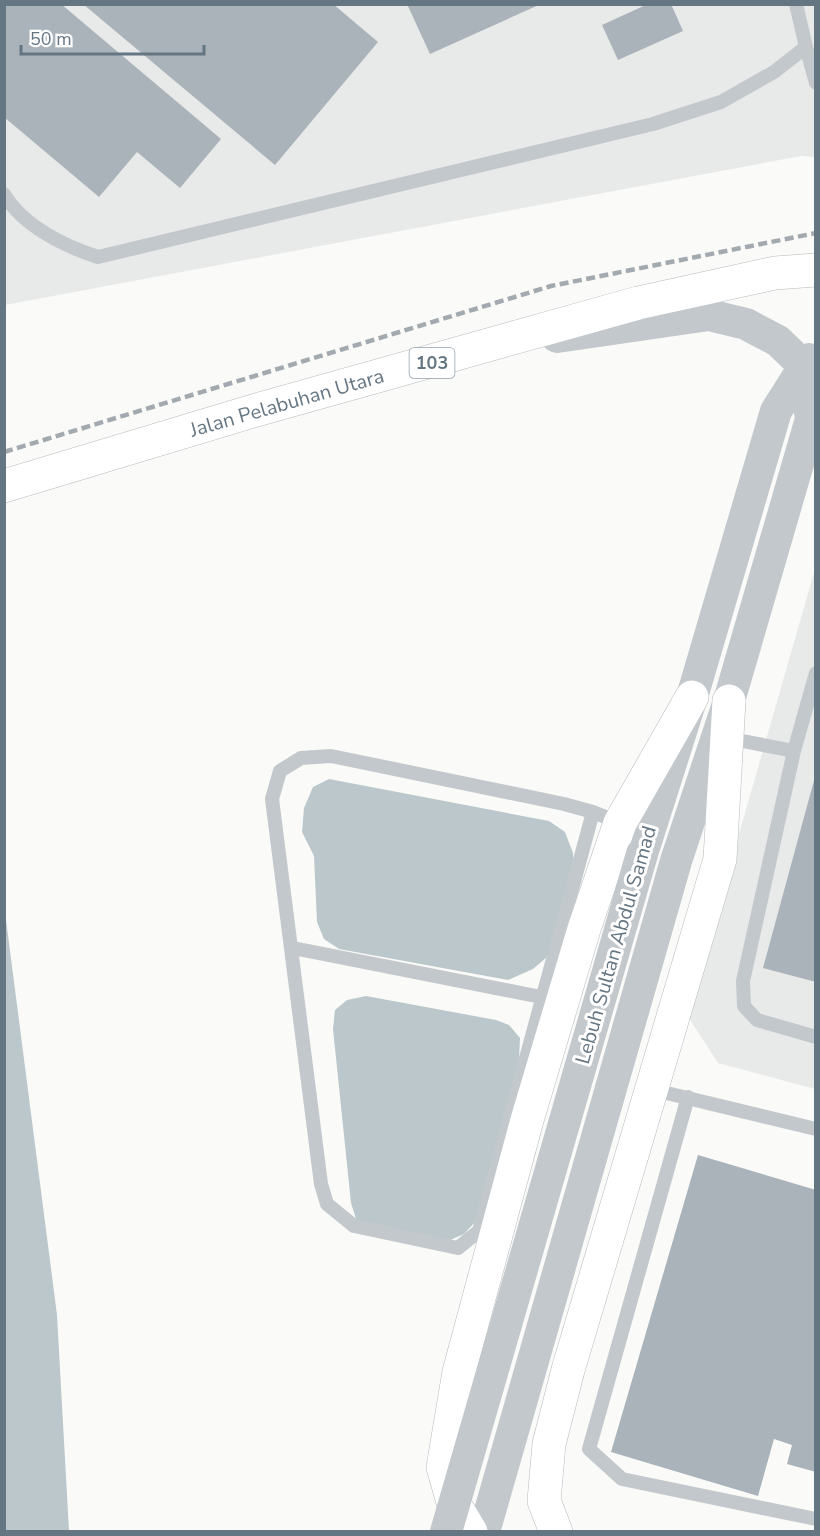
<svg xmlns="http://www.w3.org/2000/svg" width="820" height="1536" font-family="'Nunito Sans',sans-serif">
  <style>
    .built { fill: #e8e9e9 }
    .water { fill: #bbc7cb }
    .building { fill: #aab3b9 }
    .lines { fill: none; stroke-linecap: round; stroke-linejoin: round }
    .primary-casing { stroke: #b5babe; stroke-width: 34 }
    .service { stroke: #c3c8cc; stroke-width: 14 }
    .tertiary { stroke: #c3c8cc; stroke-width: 32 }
    .primary { stroke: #fff; stroke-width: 33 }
    .rail { stroke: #a2aab0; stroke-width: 4.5; stroke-dasharray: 9 4.5; stroke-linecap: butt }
    .tertiary-bridge { stroke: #c3c8cc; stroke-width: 32 }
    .labels { text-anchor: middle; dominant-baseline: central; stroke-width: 6; stroke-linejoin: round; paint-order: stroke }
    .shield { fill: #fff; stroke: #939fa8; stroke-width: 1.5 }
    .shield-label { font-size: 18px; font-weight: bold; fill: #657683 }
    .street-label { font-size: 20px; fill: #657683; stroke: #fff }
  </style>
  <rect width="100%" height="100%" fill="#fafaf8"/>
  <path class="built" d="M5,5H815V157L801,156L5,305Z
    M815,569V1089L718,1063L687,1015Z"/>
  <path class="water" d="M329,779L549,821L565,832L573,853V874L547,957L533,969L508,980L339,949L324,939L317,922L314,856L302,832L304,808L313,787Z
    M5,912L57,1315L69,1531H5Z
    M366,996L496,1020L509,1025L520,1038L519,1059L476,1221L464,1234L448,1241L366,1227L356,1219L351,1203L333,1029L335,1010L347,1000Z"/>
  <path class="building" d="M4,4H61L221,139L180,188L137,152L99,197L4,117Z
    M83,4H333L378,42L275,165Z
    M407,4H541L430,54Z
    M648,4H671L683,31L618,60L602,25Z
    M816,773V982L763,968Z
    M698,1155L816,1190V1472L787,1464L792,1445L774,1439L758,1496L611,1452Z"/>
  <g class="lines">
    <g class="primary-casing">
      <path id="primary" d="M4,486L253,411L638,303L775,273L816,270
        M471,1532L453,1502L443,1467L459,1372L527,1120L584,929L620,823L692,697
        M556,1532L544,1501L549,1444L568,1370L720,859L729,701"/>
    </g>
    <path class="service" d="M806,47L816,83
      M4,194C23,226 64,246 98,257L653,124L721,102L774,72L806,47L796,4
      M816,673L794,751L743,981L744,1006L757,1020L816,1037
      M727,738L794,751
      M593,812L479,1231L458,1248L354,1226L327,1204L321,1184L272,799L280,771L301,758L331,756L564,804L593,812L620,823
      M293,948L541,997
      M650,1089L816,1129
      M688,1097L589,1449L622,1479L816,1519"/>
    <path class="tertiary" d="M642,854L692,697L776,411L809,359
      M484,1532L676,861L729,701L811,419L804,366L778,341L746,324L709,315L557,337"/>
    <use href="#primary" class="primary"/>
    <path class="rail" d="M4,452L551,286L816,233"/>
    <path class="tertiary-bridge" d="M446,1532L642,854"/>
  </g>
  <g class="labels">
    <rect class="shield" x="409.5" y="348" width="45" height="30" rx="4.5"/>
    <g class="shield-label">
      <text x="432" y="363">103</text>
    </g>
    <g class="street-label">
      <text transform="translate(287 403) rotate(-16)">Jalan Pelabuhan Utara</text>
      <text transform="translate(616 945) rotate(-74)">Lebuh Sultan Abdul Samad</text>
    </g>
  </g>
  <rect width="820" height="1536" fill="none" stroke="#657683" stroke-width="12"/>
  <path d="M21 45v9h183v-9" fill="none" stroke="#657683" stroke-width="3"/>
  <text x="30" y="45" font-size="18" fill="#657683" stroke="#ffffff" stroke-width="4.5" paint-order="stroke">50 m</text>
</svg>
